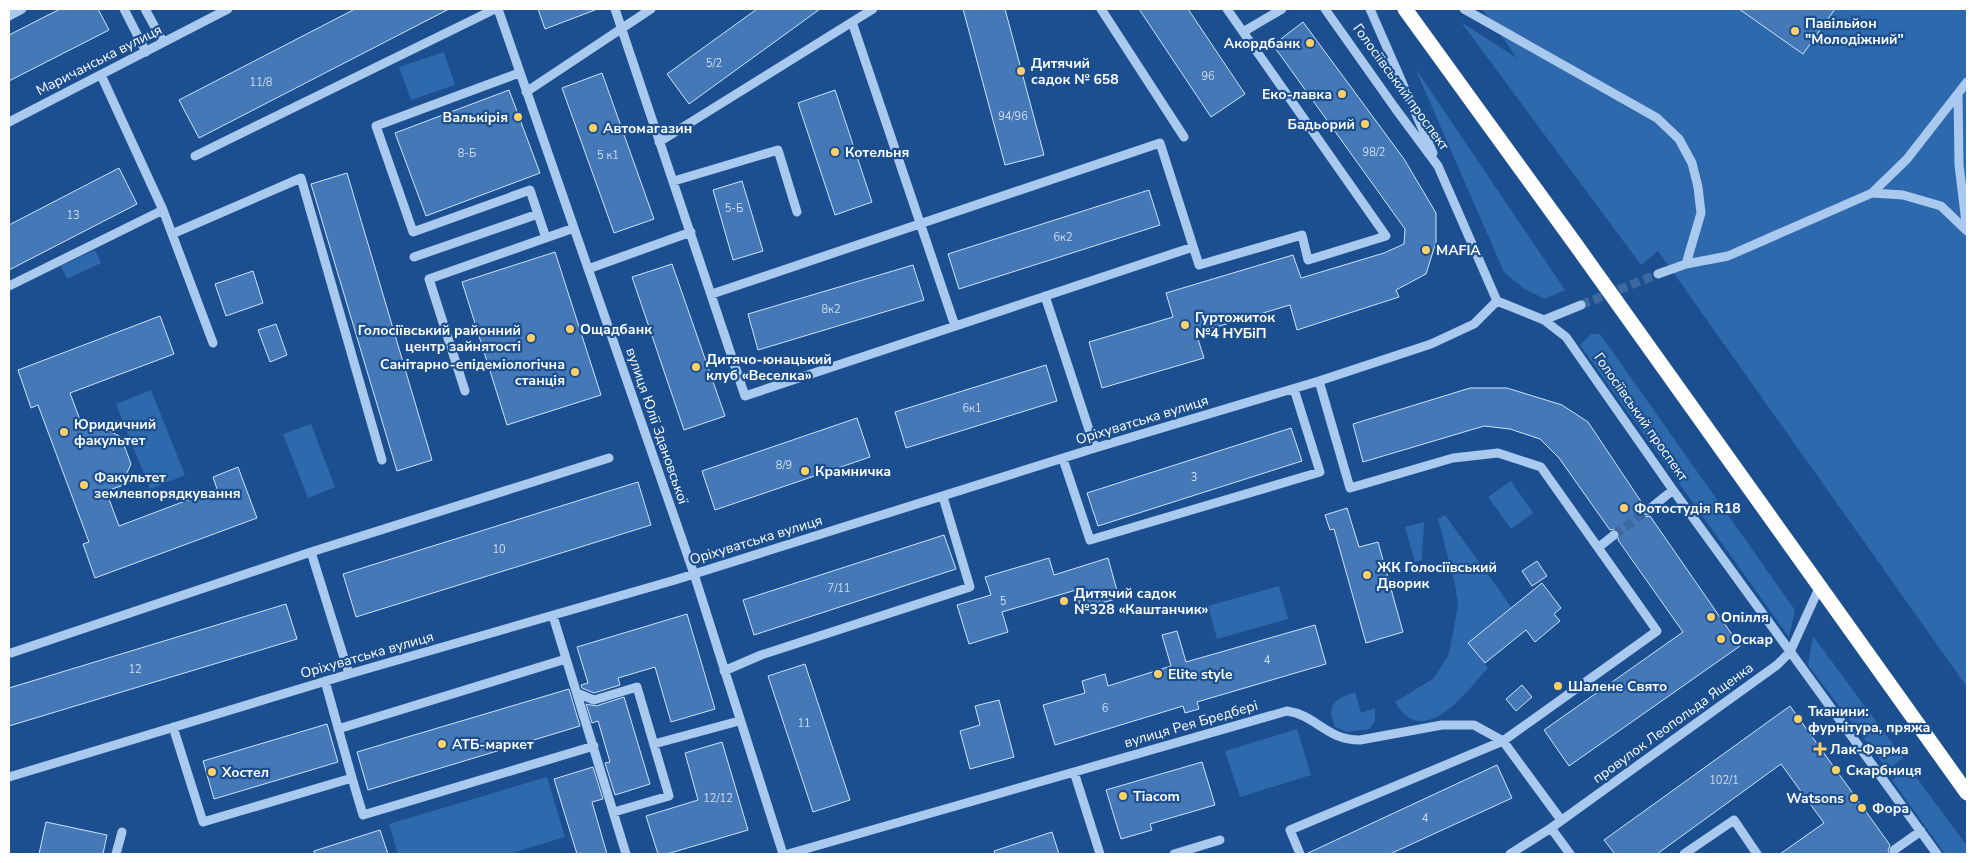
<svg xmlns="http://www.w3.org/2000/svg" width="1976" height="863" font-family="'Nunito Sans',sans-serif">
  <style>
    .green { fill: #2e69ad }
    .building { fill: #4478b7; stroke: #cfe3fa }
    .lines { fill: none; stroke-linecap: round; stroke-linejoin: round }
    .minor-tunnel { stroke: #3d69a0; stroke-width: 9; stroke-dasharray: 9 4.5; stroke-linecap: butt }
    .minor { stroke: #a9c9ee; stroke-width: 9 }
    .highway { stroke: #fff; stroke-width: 15 }
    .poi-dot { fill: #ffd166; stroke: #1b4f8f; stroke-width: 2 }
    .labels { text-anchor: middle; dominant-baseline: central; stroke-width: 4.5; stroke-linejoin: round; paint-order: stroke }
    .number-label { font-size: 11px; fill: #d0dded }
    .poi-label { font-size: 14px; font-weight: bold; fill: #fff; stroke: #1b4f8f; text-anchor: start }
    .street-label { font-size: 14px; fill: #fff; stroke: #1b4f8f }
  </style>
  <rect width="100%" height="100%" fill="#1b4f8f"/>
  <path class="green" d="M1482,9H1967V687L1658,251L1641,265L1461,22L1517,58Z
    M444,52L455,85L411,100L399,67Z
    M1415,68L1565,290L1545,299L1523,288L1504,272Z
    M95,250L101,263L67,279L61,266Z
    M1591,334H1600L1795,610L1789,637L1580,345Z
    M151,390L185,475L150,489L116,404Z
    M311,424L335,487L308,498L283,434Z
    M1511,481L1533,513L1511,529L1488,497Z
    M1445,515L1512,608L1469,642L1488,668C1467,691 1423,752 1395,702L1434,678L1449,654L1458,606L1455,585L1438,519Z
    M1424,522L1422,560L1415,562L1405,527Z
    M1279,586L1288,619L1217,639L1208,606Z
    M1813,636L1903,758L1888,770L1808,665Z
    M1355,692L1361,713L1375,708V721L1370,729L1347,732L1335,727C1326,705 1334,699 1355,692Z
    M1297,729L1311,775L1240,797L1225,751Z
    M1909,767L1967,846V854H1945L1892,780Z
    M547,777L565,837L509,854H398L389,824Z"/>
  <path class="building" d="M60,9H98L109,30L9,81V35Z
    M355,9H449L199,138L179,100Z
    M538,9H595V10L545,29Z
    M757,9H820L689,104L667,74Z
    M963,9H1005L1044,155L1005,165Z
    M1139,9H1188L1245,94L1211,117Z
    M1739,9H1835L1803,54Z
    M1303,22L1404,159L1436,213V242L1426,274L1396,290L1399,297L1297,330L1290,305L1196,333L1204,358L1102,388L1089,342L1173,317L1166,293L1293,255L1301,278L1384,253L1404,244L1405,229L1273,45Z
    M602,73L654,219L614,233L562,88Z
    M509,90L540,173L426,216L395,133Z
    M835,90L872,202L835,215L798,103Z
    M119,168L137,204L9,270V225Z
    M347,173L432,460L397,471L311,184Z
    M742,181L763,251L733,260L713,190Z
    M1149,190L1160,225L959,289L948,254Z
    M555,252L601,395L507,425L462,282Z
    M672,264L725,416L684,430L632,277Z
    M913,265L924,300L758,350L748,314Z
    M253,271L263,303L226,316L215,284Z
    M160,316L174,354L70,393L83,428L98,425L121,437L131,464L121,486L106,491L119,526L217,489L213,477L238,467L257,518L95,578L83,544L89,542L38,405L31,408L18,370Z
    M276,324L287,355L270,362L258,330Z
    M1046,365L1057,401L906,448L895,412Z
    M1470,388H1507L1562,405L1588,422L1644,506L1641,509L1642,515L1645,517L1650,516L1740,646L1569,766L1544,730L1683,632L1618,540L1619,532L1616,529L1610,530L1559,458L1540,439L1510,429L1484,426L1363,462L1353,424Z
    M857,418L870,457L715,510L702,471Z
    M1291,428L1302,461L1098,526L1087,493Z
    M638,482L651,525L356,617L343,574Z
    M1347,508L1359,547L1378,542L1403,632L1366,643L1334,529L1330,530L1325,515Z
    M944,535L956,569L754,635L743,600Z
    M1049,558L1054,575L1108,558L1119,598L1081,609L1076,590L1002,612L1008,632L969,644L957,605L991,595L985,577Z
    M1537,561L1547,576L1532,586L1522,571Z
    M1542,583L1561,608L1554,614L1560,621L1535,642L1526,630L1485,663L1468,643Z
    M286,604L297,639L9,726V688Z
    M687,614L715,709L671,722L655,667L618,678L620,685L594,693L582,688L581,685L588,683L577,647Z
    M1315,625L1326,664L1197,702L1199,709L1185,713L1183,706L1055,745L1043,705L1085,693L1082,681L1105,674L1108,686L1171,666L1162,635L1177,631L1186,662Z
    M805,664L850,800L813,812L768,676Z
    M1522,685L1532,697L1516,711L1506,699Z
    M569,689L580,726L368,790L357,752Z
    M624,697L650,784L615,795L605,763L610,762L598,721L592,723L586,704L596,706Z
    M999,700L1014,757L970,769L960,731L980,725L975,706Z
    M1790,706L1890,845L1888,850L1890,854H1780L1824,823L1781,764L1657,854H1615L1604,840Z
    M327,724L338,762L214,799L203,761Z
    M722,742L748,830L667,854H658L646,816L698,800L685,753Z
    M1202,762L1215,805L1150,824L1152,830L1121,839L1106,790Z
    M1497,765L1512,798L1390,854H1306Z
    M593,767L603,799L592,802L607,854H577L554,779Z
    M46,822L107,835L103,854H39Z
    M380,830L388,854H314V851Z
    M1052,832L1059,854H995L994,851Z"/>
  <g class="lines">
    <path class="minor-tunnel" d="M1581,305L1658,274
      M1614,535L1647,511"/>
    <path class="minor" d="M124,9L146,52
      M145,9L163,42
      M498,9L694,574L783,854
      M615,9L745,396L1193,247
      M1101,9L1184,137
      M1325,9L1395,108L1438,166L1497,301L1544,320L1566,337L1673,490L1937,854
      M1370,9L1433,153
      M1464,9L1657,118L1679,139L1692,163L1698,187L1701,213L1686,264
      M9,16L22,9
      M852,22L955,326
      M1243,32L1282,9
      M519,73L376,126L413,232L530,190L546,238
      M101,75L163,210L213,343
      M526,92L651,9
      M1958,95L1959,165L1967,231
      M9,122L228,9
      M659,142L873,9
      M195,156L495,9
      M674,181L778,150L797,212
      M1872,193L1903,195L1941,206L1967,231
      M172,234L301,178L382,460
      M414,257L538,214
      M588,269L691,232
      M1658,274L1686,264L1728,256L1872,193L1907,159L1967,82
      M9,286L163,210
      M712,294L1160,143L1199,265L1302,235L1308,260L1386,236L1227,9
      M1045,296L1095,448
      M1544,320L1581,305
      M465,391L429,279L574,228
      M1063,459L1090,540L1320,472L1294,389
      M1647,511L1673,490
      M1599,547L1614,535
      M311,552L349,674
      M553,616L626,854
      M11,653L311,552L609,458
      M724,671L761,655L970,587L943,497
      M577,693L594,700L637,687L669,796L614,812
      M173,727L203,822L352,778L325,681
      M338,729L566,659
      M654,744L739,721
      M1074,772L1100,854
      M9,777L349,674L675,580L1095,448L1319,381L1431,344L1474,324L1497,301
      M352,778L363,815L594,746
      M1551,828L1570,854
      M1894,850L1921,831
      M116,854L122,832
      M788,854L1287,711C1316,715 1326,740 1360,740L1442,725H1474L1503,741L1561,820
      M1174,854L1220,840
      M1300,854L1290,830L1503,741L1657,631L1541,467L1498,453L1453,458L1350,488L1319,381
      M1510,854L1551,828L1777,665L1790,652L1820,586
      M1684,854L1734,820L1757,854"/>
    <path class="highway" d="M1405,9L1576,245L1967,793"/>
  </g>
  <g class="poi-dot">
    <circle cx="1795" cy="31" r="5"/>
    <circle cx="1310" cy="43" r="5"/>
    <circle cx="1021" cy="71" r="5"/>
    <circle cx="1342" cy="94" r="5"/>
    <circle cx="518" cy="117" r="5"/>
    <circle cx="1365" cy="124" r="5"/>
    <circle cx="593" cy="128" r="5"/>
    <circle cx="835" cy="152" r="5"/>
    <circle cx="1426" cy="250" r="5"/>
    <circle cx="1185" cy="325" r="5"/>
    <circle cx="570" cy="329" r="5"/>
    <circle cx="531" cy="338" r="5"/>
    <circle cx="696" cy="367" r="5"/>
    <circle cx="575" cy="372" r="5"/>
    <circle cx="64" cy="432" r="5"/>
    <circle cx="805" cy="471" r="5"/>
    <circle cx="84" cy="485" r="5"/>
    <circle cx="1624" cy="508" r="5"/>
    <circle cx="1367" cy="575" r="5"/>
    <circle cx="1064" cy="601" r="5"/>
    <circle cx="1711" cy="617" r="5"/>
    <circle cx="1721" cy="639" r="5"/>
    <circle cx="1158" cy="674" r="5"/>
    <circle cx="1558" cy="686" r="5"/>
    <circle cx="1798" cy="719" r="5"/>
    <circle cx="442" cy="744" r="5"/>
    <path d="M1817.5 741.5h5v5h5v5h-5v5h-5v-5h-5v-5h5z"/>
    <circle cx="1836" cy="770" r="5"/>
    <circle cx="212" cy="772" r="5"/>
    <circle cx="1123" cy="796" r="5"/>
    <circle cx="1854" cy="798" r="5"/>
    <circle cx="1862" cy="808" r="5"/>
  </g>
  <g class="labels">
    <g class="number-label">
      <text x="714" y="63">5/2</text>
      <text x="1208" y="76">96</text>
      <text x="261" y="82">11/8</text>
      <text x="1013" y="116">94/96</text>
      <text x="1374" y="152">98/2</text>
      <text x="467" y="153">8-Б</text>
      <text x="608" y="155">5 к1</text>
      <text x="734" y="208">5-Б</text>
      <text x="73" y="215">13</text>
      <text x="1063" y="237">6к2</text>
      <text x="831" y="309">8к2</text>
      <text x="972" y="408">6к1</text>
      <text x="784" y="465">8/9</text>
      <text x="1194" y="477">3</text>
      <text x="499" y="549">10</text>
      <text x="839" y="588">7/11</text>
      <text x="1003" y="601">5</text>
      <text x="1267" y="660">4</text>
      <text x="135" y="669">12</text>
      <text x="1105" y="708">6</text>
      <text x="804" y="723">11</text>
      <text x="1724" y="780">102/1</text>
      <text x="718" y="798">12/12</text>
      <text x="1425" y="818">4</text>
    </g>
    <g class="poi-label">
      <text x="1805" y="23">Павільйон<tspan x="1805" dy="16">"Молодіжний"</tspan></text>
      <text x="1300" y="43" text-anchor="end">Акордбанк</text>
      <text x="1031" y="63">Дитячий<tspan x="1031" dy="16">садок № 658</tspan></text>
      <text x="1332" y="94" text-anchor="end">Еко-лавка</text>
      <text x="508" y="117" text-anchor="end">Валькірія</text>
      <text x="1355" y="124" text-anchor="end">Бадьорий</text>
      <text x="603" y="128">Автомагазин</text>
      <text x="845" y="152">Котельня</text>
      <text x="1436" y="250">MAFIA</text>
      <text x="1195" y="317">Гуртожиток<tspan x="1195" dy="16">№4 НУБіП</tspan></text>
      <text x="580" y="329">Ощадбанк</text>
      <text x="521" y="330" text-anchor="end">Голосіївський районний<tspan x="521" dy="16">центр зайнятості</tspan></text>
      <text x="706" y="359">Дитячо-юнацький<tspan x="706" dy="16">клуб «Веселка»</tspan></text>
      <text x="565" y="364" text-anchor="end">Санітарно-епідеміологічна<tspan x="565" dy="16">станція</tspan></text>
      <text x="74" y="424">Юридичний<tspan x="74" dy="16">факультет</tspan></text>
      <text x="815" y="471">Крамничка</text>
      <text x="94" y="477">Факультет<tspan x="94" dy="16">землевпорядкування</tspan></text>
      <text x="1634" y="508">Фотостудія R18</text>
      <text x="1377" y="567">ЖК Голосіївський<tspan x="1377" dy="16">Дворик</tspan></text>
      <text x="1074" y="593">Дитячий садок<tspan x="1074" dy="16">№328 «Каштанчик»</tspan></text>
      <text x="1721" y="617">Опілля</text>
      <text x="1731" y="639">Оскар</text>
      <text x="1168" y="674">Elite style</text>
      <text x="1568" y="686">Шалене Свято</text>
      <text x="1808" y="711">Тканини:<tspan x="1808" dy="16">фурнітура, пряжа</tspan></text>
      <text x="452" y="744">АТБ-маркет</text>
      <text x="1830" y="749">Лак-Фарма</text>
      <text x="1846" y="770">Скарбниця</text>
      <text x="222" y="772">Хостел</text>
      <text x="1133" y="796">Tiacom</text>
      <text x="1844" y="798" text-anchor="end">Watsons</text>
      <text x="1872" y="808">Фора</text>
    </g>
    <g class="street-label">
      <text transform="translate(99 60) rotate(-27)">Маричанська вулиця</text>
      <text transform="translate(1401 87) rotate(54)">Голосіївський проспект</text>
      <text transform="translate(1641 417) rotate(55)">Голосіївський проспект</text>
      <text transform="translate(1142 420) rotate(-17)">Оріхуватська вулиця</text>
      <text transform="translate(657 426) rotate(71)">вулиця Юлії Здановської</text>
      <text transform="translate(756 540) rotate(-17)">Оріхуватська вулиця</text>
      <text transform="translate(367 655) rotate(-16)">Оріхуватська вулиця</text>
      <text transform="translate(1673 723) rotate(-36)">провулок Леопольда Ященка</text>
      <text transform="translate(1191 724) rotate(-16)">вулиця Рея Бредбері</text>
    </g>
  </g>
  <rect width="1976" height="863" fill="none" stroke="#ffffff" stroke-width="20"/>
</svg>
